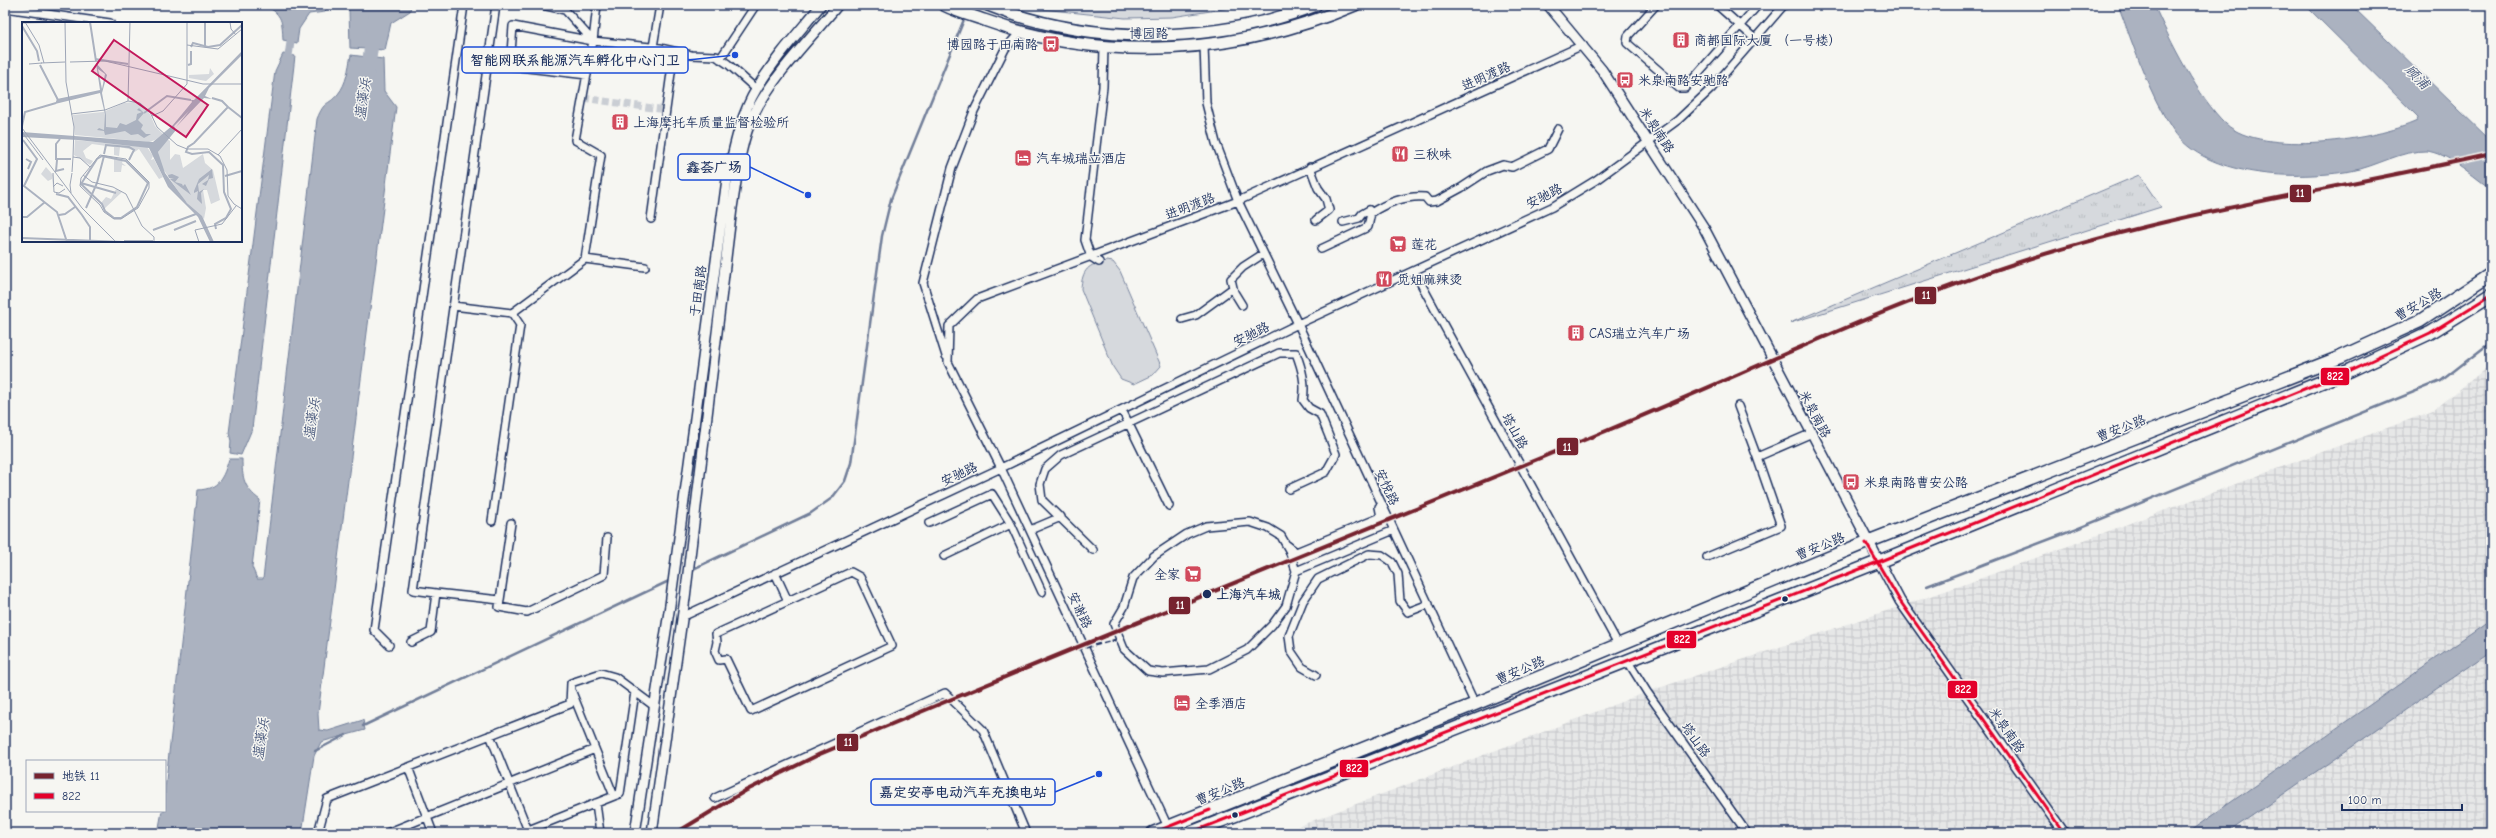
<svg xmlns="http://www.w3.org/2000/svg" width="2496" height="838" font-family="'Comic Neue','LXGW WenKai TC',sans-serif">
  <style>
    .industrial { fill: url(#industrial-grid) }
    .grass { fill: url(#grass-tufts); stroke: #78849e }
    .park { fill: #d6d9dd; stroke: #78849e }
    .water { fill: #abb2c0; stroke: #717e99 }
    .lines { fill: none; stroke-linecap: round; stroke-linejoin: round }
    .stream { stroke: #717e99; stroke-width: 2.5 }
    .canal { stroke: #abb2c0; stroke-width: 8 }
    .river { stroke: #abb2c0; stroke-width: 14 }
    .street-tunnel { stroke: #caced4; stroke-width: 7; stroke-dasharray: 7 3.5; stroke-linecap: butt }
    .street-casing { stroke: #1b2f5e; stroke-width: 10 }
    .secondary-casing { stroke: #1b2f5e; stroke-width: 12 }
    .primary-casing { stroke: #1b2f5e; stroke-width: 14 }
    .highway-casing { stroke: #1b2f5e; stroke-width: 15 }
    .street { stroke: #f6f6f2; stroke-width: 7 }
    .secondary { stroke: #f6f6f2; stroke-width: 9 }
    .primary { stroke: #f6f6f2; stroke-width: 11 }
    .highway { stroke: #f6f6f2; stroke-width: 12 }
    .rail { stroke: #1b2f5e; stroke-width: 2.5; stroke-dasharray: 6 3; stroke-linecap: butt }
    .bus-1-casing { stroke: #f6f6f2; stroke-width: 6 }
    .bus-1 { stroke: #e4002b; stroke-width: 3 }
    .metro-1-casing { stroke: #f6f6f2; stroke-width: 7 }
    .metro-1 { stroke: #76232f; stroke-width: 4 }
    .stop-dot { fill: #1b2f5e; stroke: #f6f6f2; stroke-width: 1.5 }
    .labels { text-anchor: middle; dominant-baseline: central; stroke-width: 3; stroke-linejoin: round; paint-order: stroke }
    .street-label { font-size: 13px; fill: #1b2f5e; stroke: #f6f6f2 }
    .poi-label { font-size: 13px; fill: #1b2f5e; stroke: #f6f6f2; text-anchor: start }
    .stop-label { font-size: 13px; font-weight: bold; fill: #1b2f5e; stroke: #f6f6f2; text-anchor: start }
    .water-label { font-size: 14px; font-style: italic; fill: #46567b; stroke: #f6f6f2 }
    .inset-river { fill: none; stroke: #abb2c0; stroke-width: 2 }
    .inset-road { fill: none; stroke: #9ea6b7; stroke-width: 1 }
    .view { fill: #c2185b; fill-opacity: 0.15; stroke: #c2185b; stroke-width: 2 }
    .inset-edge { fill: none; stroke: #1b2f5e; stroke-width: 2 }
    .leader { fill: none; stroke: #1d4ed8; stroke-width: 1.5 }
    .callout-dot { fill: #1d4ed8; stroke: #f6f6f2; stroke-width: 1.5 }
    .callout { fill: #f6f6f2; stroke: #1d4ed8; stroke-width: 1.5 }
    .callout-label { font-size: 14px; text-anchor: middle; font-weight: bold; fill: #1b2f5e }
    .line-badge { stroke: #f6f6f2; stroke-width: 1.5 }
    .badge-label { font-size: 11px; text-anchor: middle; font-weight: bold; fill: #fff }
  </style>
  <defs>
    <pattern id="industrial-grid" width="8" height="8" patternUnits="userSpaceOnUse"><rect width="8" height="8" fill="#e6e7e7"/><path d="M0 4h8M4 0v8" fill="none" stroke="#c5c6c9"/></pattern>
    <pattern id="grass-tufts" width="24" height="20" patternUnits="userSpaceOnUse"><rect width="24" height="20" fill="#d6d9dd"/><path d="M3 7l-1-3M5 7V3M7 7l1-3M15 17l-1-3M17 17v-4M19 17l1-3" fill="none" stroke="#b7bbc0"/></pattern>
  </defs>
  <rect width="100%" height="100%" fill="#f6f6f2"/>
  <filter id="ink" filterUnits="userSpaceOnUse"><feTurbulence type="fractalNoise" baseFrequency=".025" numOctaves="2"/><feDisplacementMap in="SourceGraphic" scale="8" xChannelSelector="R" yChannelSelector="G"/><feConvolveMatrix kernelMatrix="1 2 1 2 8 2 1 2 1" color-interpolation-filters="sRGB"/></filter>
  <g filter="url(#ink)">
    <path class="industrial" d="M2491,364V833H1281L1647,692L1963,585L2433,411Z"/>
    <path class="grass" d="M2139,175L2161,207L1790,323Z"/>
    <path class="park" d="M1031,5H1249L1172,17L1125,18L1042,9Z
      M1107,261L1113,262L1120,271L1161,366L1153,375L1134,384L1121,379L1113,367L1081,289C1082,270 1088,264 1107,261Z"/>
    <path class="water" d="M326,5L325,12L309,14L299,29L297,43L283,40C282,22 283,15 266,6Z
      M342,5H411L410,11L391,23L385,50L350,48L349,10Z
      M2118,5H2154C2169,39 2199,99 2226,124C2262,157 2377,140 2417,121L2418,117L2305,5H2351L2491,141V181L2487,186C2470,174 2448,153 2427,151C2401,150 2376,167 2351,171C2299,180 2206,179 2173,130C2148,93 2134,46 2118,5Z
      M283,54L295,56L252,429L241,455L230,453L231,441L229,433L275,71Z
      M351,55L383,59L384,91L396,107L318,714L319,730L328,731L363,720L365,730L321,742L314,756L302,833H158L162,811H165V789L198,490C219,489 223,478 229,459H242C242,478 244,488 260,500L252,567L257,579H263L317,119C325,99 327,107 338,94C347,83 348,69 351,55Z
      M2491,620V651L2227,833H2187Z"/>
    <g class="lines">
      <path class="stream" d="M967,12L970,5
        M691,570L811,513L832,498L845,481L851,463L882,236L891,199L965,17
        M1927,586L2074,530L2441,381L2491,342
        M363,726L671,580
        M315,751L346,735"/>
      <path class="canal" d="M287,66L292,32"/>
      <path class="river" d="M367,76L377,5"/>
      <path class="street-tunnel" d="M583,98L666,110"/>
      <g class="street-casing">
        <path id="street" d="M542,5L565,10L593,41
          M1656,5L1628,36L1627,43L1679,88H1685L1758,5
          M1717,5L1755,39
          M5,8L110,23
          M593,41L597,5
          M1204,45L1206,103L1216,143L1238,201L1298,324L1475,704
          M653,47L660,5
          M720,59L755,6L753,5
          M587,75L510,66L513,26L593,41
          M1310,167L1318,188L1326,199L1329,210L1316,220
          M651,219L674,51
          M1343,222L1359,218L1362,214L1369,210L1371,213
          M1321,249L1368,227L1371,213C1386,203 1407,195 1425,197L1429,202L1437,201L1461,188L1487,171L1503,165L1512,167L1548,149L1558,129
          M585,259L601,155L575,140L593,41L660,48L691,55L716,56L728,64L756,89
          M1099,262L1091,257L1085,240L1103,87L1104,46
          M1414,271L1618,644
          M1242,305L1234,292L1231,279L1243,267L1263,254
          M453,306L512,313L585,259L645,267
          M1182,319L1196,315L1233,288
          M946,356L923,283L952,168L974,111L1005,49L1020,32
          M1738,406L1757,457
          M1122,410L1169,506
          M492,521L520,325L512,313
          M511,523L499,607L527,612L604,575L607,538
          M929,523L992,494L1011,524
          M1030,530L1061,517
          M1287,545L1296,552L1381,517L1379,507L1383,505
          M1093,550L1042,500L1040,484L1045,469L1061,455L1279,353H1296C1302,369 1306,383 1303,400L1309,408L1320,414L1336,454L1326,472L1289,489
          M944,556L1011,524L1042,592
          M1707,557L1781,526L1757,457L1810,434
          M1296,571L1289,550L1281,536L1268,528L1250,522L1206,526L1187,534L1154,556L1133,578L1124,607L1114,624L1124,649L1148,671L1163,673L1209,669L1247,650L1272,625L1286,606L1296,571L1394,530
          M775,573L788,601L851,572L860,577L892,646L751,711L726,659L719,660L715,651L717,642L716,634L788,601
          M436,593L413,590L496,5
          M682,617L1001,468L1298,324L1552,207L1596,180L1678,120L1712,88L1784,5
          M411,642L431,632L436,593L500,600
          M389,645L374,630L464,5
          M1627,660L1647,692L1747,833
          M1316,675L1302,667L1291,651L1289,636L1303,601L1318,579L1369,554L1382,555L1392,562L1398,574L1400,601L1408,612L1429,604
          M572,692L614,796L620,794L635,692
          M490,735L529,833
          M408,767L433,833
          M715,798L945,693L983,730L1026,833
          M596,803L600,833
          M1168,827L1001,468L948,362L949,326L977,299L1238,201L1583,45
          M318,833L327,799L570,704L571,683L601,673L615,677L654,706
          M387,833L595,749
          M521,833L614,796"/>
      </g>
      <g class="secondary-casing">
        <path id="secondary" d="M1548,5L1602,70L1704,228L1900,601L2064,833
          M635,833L670,605L727,179C734,148 740,116 757,88C775,58 799,32 821,5
          M652,833L685,598L732,208C737,178 740,142 754,114C774,74 810,39 838,5"/>
      </g>
      <g class="primary-casing">
        <path id="primary" d="M944,5C958,12 973,16 987,21C1106,64 1239,54 1355,5
          M988,5C1089,46 1215,44 1316,5"/>
      </g>
      <g class="highway-casing">
        <path id="highway" d="M1153,833L1475,704L1867,542L2341,357L2420,321L2491,274
          M1190,833L1878,562L2351,370L2430,333L2491,295"/>
      </g>
      <use href="#street" class="street"/>
      <use href="#secondary" class="secondary"/>
      <use href="#primary" class="primary"/>
      <use href="#highway" class="highway"/>
      <path class="rail" d="M1068,652L1115,640"/>
      <g class="bus-1-casing">
        <path id="bus-1" d="M1866,543L1900,601L2064,833
          M1153,833L1210,810
          M1190,833L1878,562L2351,370L2430,333L2491,295"/>
      </g>
      <use href="#bus-1" class="bus-1"/>
      <g class="metro-1-casing">
        <path id="metro-1" d="M676,833L745,791L820,754C1081,644 1344,539 1606,431C1747,373 1884,305 2029,259C2179,211 2337,189 2491,154"/>
      </g>
      <use href="#metro-1" class="metro-1"/>
    </g>
  </g>
  <defs>
    <g id="building-square" transform="scale(0.9)"><rect x="-9" y="-9" width="18" height="18" rx="4" fill="#d1495b" stroke="#f6f6f2"/><path d="M-4-6H4V6H1V3H-1V6H-4ZM-2.5-4.3h1.7v1.8h-1.7ZM.8-4.3h1.7v1.8H.8ZM-2.5-1h1.7V.8h-1.7ZM.8-1h1.7V.8H.8Z" fill="#fff"/></g>
    <g id="bus-square" transform="scale(0.9)"><rect x="-9" y="-9" width="18" height="18" rx="4" fill="#d1495b" stroke="#f6f6f2"/><path d="M-5-6H5V4H4V6H2V4H-2V6H-4V4H-5ZM-3.5-4V0h7V-4ZM-3.5 1.2v1.5H-2V1.2ZM2 1.2v1.5H3.5V1.2Z" fill="#fff"/></g>
    <g id="restaurant-square" transform="scale(0.9)"><rect x="-9" y="-9" width="18" height="18" rx="4" fill="#d1495b" stroke="#f6f6f2"/><path d="M-5-6h1v4h1v-4h1v4h1v-4h1v5L-1.5 .5V6h-2V.5L-5-1ZM5-6V6H3V1.5H1.5Q1.5-4 5-6Z" fill="#fff"/></g>
    <g id="hotel-square" transform="scale(0.9)"><rect x="-9" y="-9" width="18" height="18" rx="4" fill="#d1495b" stroke="#f6f6f2"/><path d="M-6-4.5h1.5V1H6V5H4.5V3h-9V5H-6ZM-4 0a1.8 1.8 0 1 1 3.6 0ZM.5 0V-2.5h3Q6-2.5 6 0Z" fill="#fff"/></g>
    <g id="supermarket-square" transform="scale(0.9)"><rect x="-9" y="-9" width="18" height="18" rx="4" fill="#d1495b" stroke="#f6f6f2"/><path d="M-6-5.5h2.5l.6 2H6L4.5 2H-2.5L-4.4-4H-6ZM-1.5 3.2a1.3 1.3 0 1 0 .1 0ZM3 3.2a1.3 1.3 0 1 0 .1 0Z" fill="#fff"/></g>
  </defs>
  <g fill-rule="evenodd">
    <use href="#building-square" x="1681" y="40"/>
    <use href="#bus-square" x="1051" y="44"/>
    <use href="#bus-square" x="1625" y="80"/>
    <use href="#building-square" x="620" y="122"/>
    <use href="#restaurant-square" x="1400" y="154"/>
    <use href="#hotel-square" x="1023" y="158"/>
    <use href="#supermarket-square" x="1398" y="244"/>
    <use href="#restaurant-square" x="1384" y="279"/>
    <use href="#building-square" x="1576" y="333"/>
    <use href="#bus-square" x="1851" y="482"/>
    <use href="#supermarket-square" x="1193" y="574"/>
    <use href="#hotel-square" x="1182" y="703"/>
  </g>
  <g class="stop-dot">
    <circle cx="1207" cy="594" r="5"/>
    <circle cx="1785" cy="599" r="3.5"/>
    <circle cx="1235" cy="815" r="3.5"/>
  </g>
  <g class="labels">
    <g class="street-label">
      <text x="1149" y="33">博园路</text>
      <text transform="translate(1486 76) rotate(-24)">进明渡路</text>
      <text transform="translate(1657 130) rotate(57)">米泉南路</text>
      <text transform="translate(1544 196) rotate(-27)">安驰路</text>
      <text transform="translate(1190 206) rotate(-21)">进明渡路</text>
      <text transform="translate(698 291) rotate(-82)">于田南路</text>
      <text transform="translate(2418 304) rotate(-30)">曹安公路</text>
      <text transform="translate(1251 334) rotate(-26)">安驰路</text>
      <text transform="translate(1815 414) rotate(62)">米泉南路</text>
      <text transform="translate(2121 428) rotate(-21)">曹安公路</text>
      <text transform="translate(1515 431) rotate(61)">塔山路</text>
      <text transform="translate(959 474) rotate(-25)">安驰路</text>
      <text transform="translate(1387 487) rotate(65)">安悦路</text>
      <text transform="translate(1820 546) rotate(-22)">曹安公路</text>
      <text transform="translate(1080 610) rotate(65)">安谢路</text>
      <text transform="translate(1520 670) rotate(-23)">曹安公路</text>
      <text transform="translate(2007 730) rotate(55)">米泉南路</text>
      <text transform="translate(1696 740) rotate(54)">塔山路</text>
      <text transform="translate(1220 791) rotate(-22)">曹安公路</text>
    </g>
    <g class="poi-label">
      <text x="1694" y="40">商都国际大厦 （一号楼）</text>
      <text x="1038" y="44" text-anchor="end">博园路于田南路</text>
      <text x="1638" y="80">米泉南路安驰路</text>
      <text x="633" y="122">上海摩托车质量监督检验所</text>
      <text x="1413" y="154">三秋味</text>
      <text x="1036" y="158">汽车城瑞立酒店</text>
      <text x="1411" y="244">莲花</text>
      <text x="1397" y="279">觅姐麻辣烫</text>
      <text x="1589" y="333">CAS瑞立汽车广场</text>
      <text x="1864" y="482">米泉南路曹安公路</text>
      <text x="1180" y="574" text-anchor="end">全家</text>
      <text x="1195" y="703">全季酒店</text>
    </g>
    <g class="stop-label">
      <text x="1216" y="594">上海汽车城</text>
    </g>
    <g class="water-label">
      <text transform="translate(2417 77) rotate(44)">顾浦</text>
      <text transform="translate(363 99) rotate(-81)">蕰藻浜</text>
      <text transform="translate(312 419) rotate(-81)">蕰藻浜</text>
      <text transform="translate(261 739) rotate(-81)">蕰藻浜</text>
    </g>
  </g>
  <g transform="translate(22 22)">
    <rect width="220" height="220" fill="#f6f6f2"/>
    <path d="M145,117L148,119V138L153,132L158,133L161,146L181,132L183,141L191,148L198,178L189,182L185,168H181L184,186L182,197L163,179L139,144L136,130Z" fill="#d6d9dd"/>
    <path d="M24,145L31,153L30,165V157L26,159L19,152Z" fill="#d6d9dd"/>
    <path d="M188,46L192,52L184,59L167,56V53L187,52ZM112,80L120,83L128,92L133,104L141,112L133,118L127,120L53,113L51,93L81,90L102,81ZM53,118L125,125L131,134L129,138L132,137L141,155L137,157L117,127L111,131V128L98,125L97,134L92,133V125L70,122L61,129L64,136L71,139L68,143L52,133ZM92,137L101,138L100,141L104,144L100,143L99,150H92ZM94,167L100,170L82,187L79,181L84,175L89,177Z" fill="#d6d9dd"/>
    <path d="M220,29V33L187,66L183,74L190,77L182,76L154,105L167,89L152,104L154,108L136,130L143,151L165,181L180,194L192,220H188L176,195L146,165L127,126L56,118L0,115V110L131,120L151,103L170,80L169,78H172ZM74,41L85,53L80,71L84,93V105L95,106L98,101L104,103L114,98L115,92L120,90L115,88L117,86L122,91L116,98L121,103L119,107L124,112H129L122,116L116,112L109,113L103,109L83,113L82,109L75,108L77,106L82,108L83,92L78,71L33,82L35,77L78,68ZM76,47L83,52L80,67ZM190,147L191,156L187,157L184,164L180,162L186,158L187,153L176,162L177,170L182,167L179,171L180,182L175,177L176,169L172,171V169L177,157ZM150,152L157,155L153,160L160,162L161,164L163,162L169,173L148,157L152,156H147L146,153Z" fill="#abb2c0" fill-rule="evenodd"/>
    <path class="inset-river" d="M68,0L74,39M183,0V24M0,4L15,29L17,39M169,25L171,21L186,25L198,23L220,3M73,37L106,42M18,43L36,78M166,43L169,42V29M190,76L200,79L206,85L172,121L166,125L164,130L170,132L187,130L201,143L202,170L209,187L204,196L193,202L194,207M206,85L220,96M122,91L145,74L169,78M0,104L3,90L34,81M38,117L34,122V137H49M1,118L15,137L2,164L35,190L45,220M82,132L84,123L107,125L112,128L107,138M80,134L104,139L126,161L115,185L99,196H92L83,189L80,182L59,162L75,137ZM4,137L9,140L6,147M35,138L34,149L42,147M203,154L220,149M59,161L94,171M34,172L46,175L60,193L68,205V218M64,186L75,161L82,134M37,193L43,192L53,185M0,195H5L23,180M131,208L174,192M152,208L174,199M0,216L102,220M102,219H131"/>
    <path class="inset-road" d="M3,0L17,23L22,41M43,0L44,60L52,105L51,135M73,0H112M208,0L209,7L214,13M0,1L64,0M165,23L196,27L220,7M48,40L83,39L181,62H220M19,41L43,40M7,42L20,41M106,79L108,0M49,92L83,88L106,79L118,81L128,90L135,105L155,123L165,127H186L198,134L205,148L206,174L212,182L220,187M130,94L141,89L165,62V0M0,106L60,186L94,220M0,110L21,138M78,133L104,137L127,160V166L116,186L99,197H92L82,190L78,183L58,164L59,156ZM196,133L220,107M51,135L58,136L68,145M50,150L51,135M31,151L32,170L37,171L43,167M61,153L70,160L91,165L104,172L120,204L132,215V220M31,165L35,161L41,164M49,171L48,163L50,151M177,220L173,208L200,202L214,184"/>
    <path class="view" d="M92,18L186,83L164,115L70,49Z"/>
    <rect width="220" height="220" class="inset-edge"/>
  </g>
  <path class="leader" d="M735 55L688 60M808 195L750 167M1099 774L1055 792"/>
  <g class="callout-dot">
    <circle cx="735" cy="55" r="4"/>
    <circle cx="808" cy="195" r="4"/>
    <circle cx="1099" cy="774" r="4"/>
  </g>
  <g class="callout">
    <rect x="462" y="47" width="226" height="26" rx="4"/>
    <rect x="678" y="154" width="72" height="26" rx="4"/>
    <rect x="871" y="779" width="184" height="26" rx="4"/>
  </g>
  <g class="callout-label">
    <text x="575" y="65">智能网联系能源汽车孵化中心门卫</text>
    <text x="714" y="172">鑫荟广场</text>
    <text x="963" y="797">嘉定安亭电动汽车充换电站</text>
  </g>
  <g class="line-badge">
    <rect x="2289" y="184" width="23" height="19" rx="4" fill="#76232f"/>
    <rect x="1914" y="286" width="23" height="19" rx="4" fill="#76232f"/>
    <rect x="2320" y="367" width="30" height="19" rx="4" fill="#e4002b"/>
    <rect x="1556" y="437" width="23" height="19" rx="4" fill="#76232f"/>
    <rect x="1168" y="596" width="23" height="19" rx="4" fill="#76232f"/>
    <rect x="1666" y="630" width="31" height="19" rx="4" fill="#e4002b"/>
    <rect x="1947" y="680" width="31" height="19" rx="4" fill="#e4002b"/>
    <rect x="836" y="733" width="23" height="19" rx="4" fill="#76232f"/>
    <rect x="1339" y="759" width="30" height="19" rx="4" fill="#e4002b"/>
  </g>
  <g class="badge-label">
    <text x="2300" y="197">11</text>
    <text x="1926" y="299">11</text>
    <text x="2335" y="380">822</text>
    <text x="1567" y="451">11</text>
    <text x="1180" y="609">11</text>
    <text x="1682" y="643">822</text>
    <text x="1963" y="693">822</text>
    <text x="848" y="746">11</text>
    <text x="1354" y="772">822</text>
  </g>
  <rect width="2496" height="838" fill="none" stroke="#f6f6f2" stroke-width="20"/>
  <rect x="10" y="10" width="2476" height="818" fill="none" stroke="#1b2f5e" stroke-width="1.5" filter="url(#ink)"/>
  <rect x="26" y="760" width="140" height="52" fill="#f6f6f2" stroke="#9ea6b7"/>
  <rect x="34" y="773" width="20" height="6" fill="#76232f" stroke="#9ea6b7"/>
  <text x="62" y="780" font-size="12" fill="#1b2f5e">地铁 11</text>
  <rect x="34" y="793" width="20" height="6" fill="#e4002b" stroke="#9ea6b7"/>
  <text x="62" y="800" font-size="12" fill="#1b2f5e">822</text>
  <path d="M2342 804v6h120v-6" fill="none" stroke="#1b2f5e" stroke-width="2"/>
  <text x="2348" y="804" font-size="12" fill="#1b2f5e" stroke="#f6f6f2" stroke-width="3" paint-order="stroke">100 m</text>
</svg>
